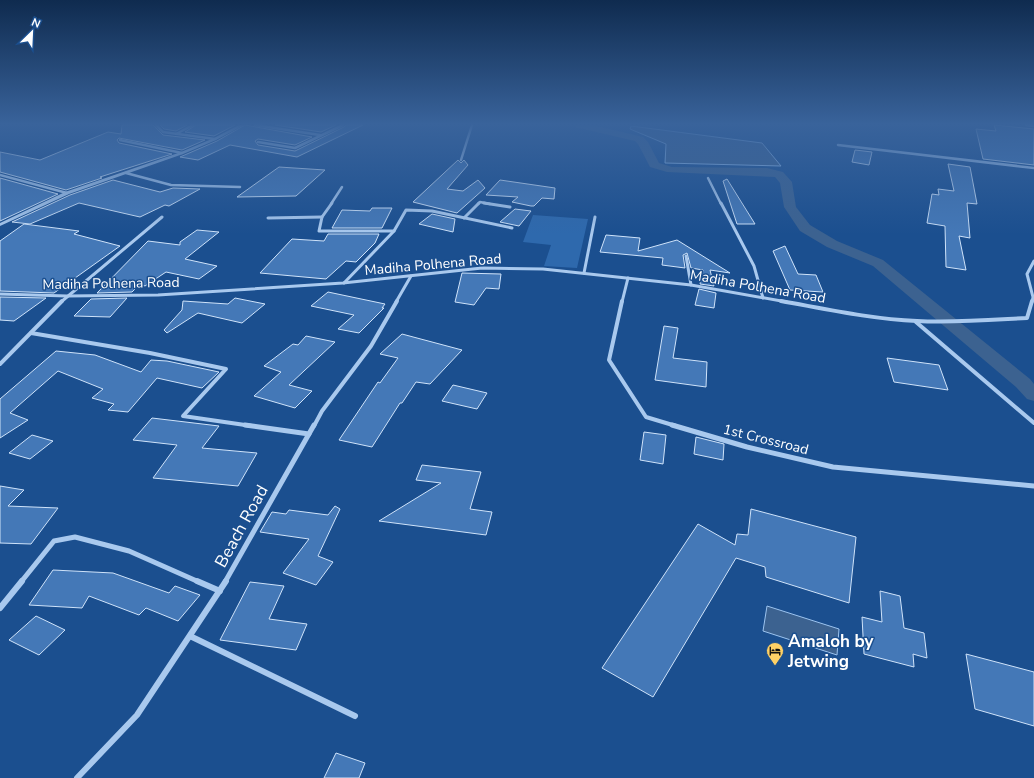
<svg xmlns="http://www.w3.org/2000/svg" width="1034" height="778" font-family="'Nunito Sans',sans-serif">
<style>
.green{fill:#2e69ad}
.water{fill:#3c6290;stroke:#9cc4f0}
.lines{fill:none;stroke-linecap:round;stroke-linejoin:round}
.canal{fill:#3c6290;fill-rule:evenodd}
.building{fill:#4478b7;stroke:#cfe3fa}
.minor-far4{stroke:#a9c9ee;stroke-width:2.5}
.minor-far3{stroke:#a9c9ee;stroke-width:3}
.minor-far2{stroke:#a9c9ee;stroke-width:4}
.minor-far1{stroke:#a9c9ee;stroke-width:5}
.minor{stroke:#a9c9ee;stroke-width:6}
.tertiary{fill:#a9c9ee;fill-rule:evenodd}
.labels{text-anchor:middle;stroke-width:3;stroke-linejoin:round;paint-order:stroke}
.street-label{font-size:14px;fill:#fff;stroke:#1b4f8f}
.near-street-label{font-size:17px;fill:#fff;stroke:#1b4f8f}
.near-poi-label{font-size:17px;font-weight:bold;fill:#fff;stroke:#1b4f8f;text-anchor:start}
</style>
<rect width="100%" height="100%" fill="#1b4f8f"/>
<path class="green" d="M533 215 588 219 577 268 544 266 551 245 523 242Z"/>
<g class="water">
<path d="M631 126 762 143 781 166 665 163 666 144 630 129Z"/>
<path d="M767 606 839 629 837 655 763 631Z"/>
</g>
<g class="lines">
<path class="canal" d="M574 125H593L643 137 648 142 659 163 672 167 767 168 783 172 792 182 796 207 810 225 837 241 883 260 1030 379 1034 384V401L1027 399 1016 387 873 266 827 247 800 231 784 207 780 183 775 177 667 172 650 167 638 144 635 141 575 127Z"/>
</g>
<g class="building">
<path d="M122 125H153L163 135 205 140 182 150 119 138 117 140 119 143 172 154 100 177 102 178 66 190 0 172V152L40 160 108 132 121 134Z"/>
<path d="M160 125H187L176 131 164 129Z"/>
<path d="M196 125H235L214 136 185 132Z"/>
<path d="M245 125 312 137 295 145 258 139 255 141 258 145 295 151 344 127 346 125H363L297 157 230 145 198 160 180 157 217 141Z"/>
<path d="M275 125H336L321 132Z"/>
<path d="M994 125 1034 129V165L983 159 976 129 996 131Z"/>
<path d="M855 150 872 152 869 165 852 162Z"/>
<path d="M458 160 461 163 464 160 468 165 447 189 463 191 478 180 485 188 457 213 413 202Z"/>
<path d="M948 164 970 167 977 204 967 203 970 238 959 236 966 270 946 267 945 226 927 223 932 194 939 195 938 189 954 191Z"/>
<path d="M279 167 325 170 296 196 237 197Z"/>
<path d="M0 178 58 194 0 221Z"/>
<path d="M727 179 755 224H737L723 181Z"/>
<path d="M113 180 160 192 173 188 200 189 169 206 165 205 140 217 79 203 30 224 12 222 70 195Z"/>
<path d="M500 180 555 188 554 199 542 198 534 206H531L512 202 518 197 486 195Z"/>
<path d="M372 208H392L382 228H332L342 210 370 211Z"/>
<path d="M515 209 531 211 519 226 500 222Z"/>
<path d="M432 214 455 219 453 232 419 224Z"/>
<path d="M24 224 79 231 74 234 120 246 54 293 0 291V241Z"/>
<path d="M197 230 219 232 185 259 217 266 199 279 166 272 145 286 140 284 132 292 97 293 148 241 180 245V242Z"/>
<path d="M328 234H379L375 243 356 262 346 261 326 279 260 273 292 239 324 241Z"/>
<path d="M606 235 640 238 638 251 677 240 730 273 710 270 714 286 700 284 703 270 691 268 687 253 683 255 685 268 662 265 663 258 600 252Z"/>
<path d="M785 246 798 274 816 275 823 292 790 290 773 251Z"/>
<path d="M462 273 501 274 499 289 486 288 474 305 455 302Z"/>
<path d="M699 289 716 293 714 308 695 305Z"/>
<path d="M328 292 385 304 382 308H384L359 333 338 329 354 315 311 306Z"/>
<path d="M0 297 46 298 14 321 0 320Z"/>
<path d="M127 298 110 317 74 316 91 299Z"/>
<path d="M235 298 265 304 242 323 198 313 167 333 164 330 182 310 183 301 228 304Z"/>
<path d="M664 326 678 328 673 358 707 362 706 387 655 380Z"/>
<path d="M402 334 462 350 430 384 416 382 402 403H400L372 447 339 440 378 382 380 383 398 358 380 354Z"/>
<path d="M306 336 335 342 289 385 312 391 295 408 254 396 281 372 264 366 293 344 298 345Z"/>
<path d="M56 351 95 355 141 372 151 360 167 361 219 372 202 388 157 378 128 412 108 410 114 404 92 398 103 389 58 371 10 413 28 420 0 438V399Z"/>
<path d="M887 358 939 365 948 390 894 382Z"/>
<path d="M453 385 487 393 477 409 442 401Z"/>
<path d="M152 418 219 426 202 448 257 453 238 486 153 478 177 445 133 440Z"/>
<path d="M644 432 666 435 663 464 640 460Z"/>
<path d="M32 435 53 441 30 459 9 453Z"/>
<path d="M696 437 724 444 723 460 694 454Z"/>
<path d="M422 465 481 472 470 509 492 512 486 535 379 521 441 483 416 480Z"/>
<path d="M0 486 24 490 8 506 58 508 31 544 0 543Z"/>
<path d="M335 506 340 509 318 556 333 562 316 585 283 573 309 539 260 532 272 512 286 514 289 510 328 515Z"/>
<path d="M751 509 856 537 849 603 766 577 765 567 736 558 653 697 602 668 698 524 735 545 737 534 748 535Z"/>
<path d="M53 570 113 573 169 593 175 586 200 595 178 621 146 608 139 615 89 596 82 608 29 605Z"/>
<path d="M250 582 284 586 269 619 307 624 296 650 220 640Z"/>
<path d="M880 591 900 596 904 628 924 633 927 658 913 654 914 667 864 654 862 617 882 622Z"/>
<path d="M36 616 65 630 39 655 9 640Z"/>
<path d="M966 654 1034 672V726L975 709Z"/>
<path d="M336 753 365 763 359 778H324Z"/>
</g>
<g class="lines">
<g class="minor-far4">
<path d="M156 125 163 132 215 139"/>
<path d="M255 125 320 135"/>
<path d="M1026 125 1034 126"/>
<path d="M176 134 193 125"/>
<path d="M120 140 182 153"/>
<path d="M258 142 295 148 343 125"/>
<path d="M838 145 1034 168"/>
<path d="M461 160 472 125"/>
<path d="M126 173 171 185 240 187"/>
<path d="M0 175 67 193"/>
<path d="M708 178 721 204"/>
<path d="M331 204 342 187"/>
<path d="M478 204 480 202 490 204"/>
</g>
<g class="minor-far3">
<path d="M332 203 322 217 319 231H394"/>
<path d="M484 203 510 207"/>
<path d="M721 203 754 266 763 298"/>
<path d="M268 218 322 217"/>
<path d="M464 218 479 203"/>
<path d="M686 256 691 285"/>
<path d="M584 273 595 217"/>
<path d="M344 283 394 231 406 210 432 211 512 228"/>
<path d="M0 294 67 296 158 295 343 283 482 268 543 269 691 285 787 302"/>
<path d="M61 302 162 217"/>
<path d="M396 302 411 276"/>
<path d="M622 302 628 278"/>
<path d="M1032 302 1033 297 1027 274 1034 261"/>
</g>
<g class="minor-far2">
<path d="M622 301 609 360 646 417 676 426"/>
<path d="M781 301C826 309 871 319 917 321 954 323 990 320 1027 318L1032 301"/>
<path d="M916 322 1034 423"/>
<path d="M31 333 150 353 226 369 183 416 252 426"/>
<path d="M0 364 62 301"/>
<path d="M314 426 322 411 371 346 397 301"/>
</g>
<g class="minor-far1">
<path d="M245 425 309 434"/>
<path d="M672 425 747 447 833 467 1034 486"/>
<path d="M21 582 54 541 75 537 129 551 199 582"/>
<path d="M225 582 314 425"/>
</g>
<g class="minor">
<path d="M197 581 220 591"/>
<path d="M0 608 22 581"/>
<path d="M190 636 355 716"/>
<path d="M77 778 137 715 226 581"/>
</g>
<path class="tertiary" d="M239 125H244L216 140 183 154 69 194 0 226V223L65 192 181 152 214 138Z"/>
</g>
<linearGradient id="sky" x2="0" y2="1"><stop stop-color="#0f2b4f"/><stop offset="0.53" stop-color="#39639b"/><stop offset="1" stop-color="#39639b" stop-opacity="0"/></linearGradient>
<rect width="1034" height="234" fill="url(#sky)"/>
<defs>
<symbol id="hotel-pin" viewBox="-11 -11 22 30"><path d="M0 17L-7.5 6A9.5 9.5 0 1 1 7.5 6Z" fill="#ffd166" stroke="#1b4f8f"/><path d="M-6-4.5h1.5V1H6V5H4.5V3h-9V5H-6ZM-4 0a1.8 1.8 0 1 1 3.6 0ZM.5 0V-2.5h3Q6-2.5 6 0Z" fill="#111"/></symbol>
</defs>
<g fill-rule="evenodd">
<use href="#hotel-pin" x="765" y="641" width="20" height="27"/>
</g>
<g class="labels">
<g class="street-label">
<text transform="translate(433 264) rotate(-5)" y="5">Madiha Polhena Road</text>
<text transform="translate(111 283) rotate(-1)" y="5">Madiha Polhena Road</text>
<text transform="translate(758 286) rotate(10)" y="5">Madiha Polhena Road</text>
<text transform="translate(766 439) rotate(14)" y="5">1st Crossroad</text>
</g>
<g class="near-street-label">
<text transform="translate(241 526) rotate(-61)" y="6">Beach Road</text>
</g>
<g class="near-poi-label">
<text x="788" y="647">Amaloh by<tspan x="788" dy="20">Jetwing</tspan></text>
</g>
</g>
<g transform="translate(32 32) rotate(24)" stroke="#1b4f8f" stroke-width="3" paint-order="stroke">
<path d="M0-3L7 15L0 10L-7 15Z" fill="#ffffff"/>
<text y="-6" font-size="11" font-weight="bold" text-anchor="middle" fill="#ffffff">N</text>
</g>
</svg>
